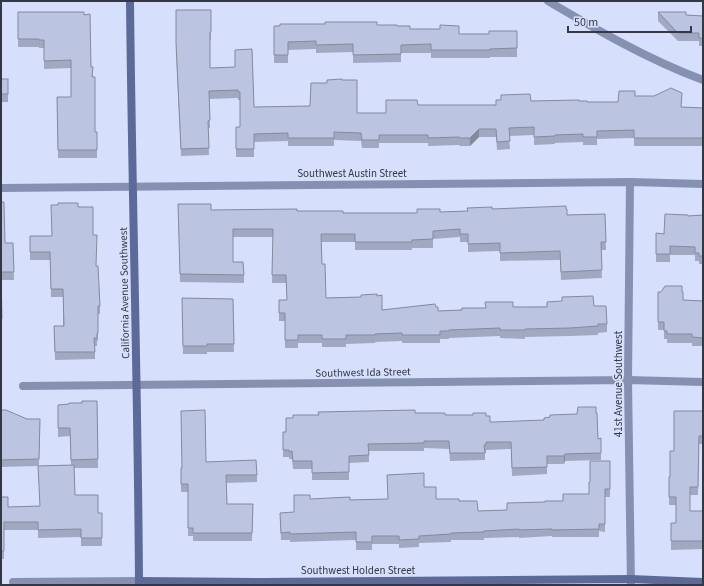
<svg xmlns="http://www.w3.org/2000/svg" width="704" height="586" font-family="'Source Sans 3',sans-serif">
<style>
.lines{fill:none;stroke-linecap:round;stroke-linejoin:round}
.street{stroke:#8691b1;stroke-width:8}
.secondary{stroke:#5b6a98;stroke-width:8}
.wall{fill:#a1a9c2}
.shaded-wall{fill:#838a9e}
.building{fill:#bbc5e1;stroke:#838a9e}
.labels{text-anchor:middle;stroke-width:3.5;stroke-linejoin:round;paint-order:stroke}
.street-label{font-size:11px;fill:#343844;stroke:#d6e0fd}
</style>
<rect width="100%" height="100%" fill="#d6e0fd"/>
<g class="lines">
<g class="street">
<path d="M548 1C597 30 649 60 703 80"/>
<path d="M630 182 628 380 631 585"/>
<path d="M1 188 630 182 703 184"/>
<path d="M23 386 628 380 703 382"/>
<path d="M13 582 139 581"/>
</g>
<g class="secondary">
<path d="M130 1C132 196 138 390 139 585"/>
<path d="M139 581 262 582 631 579 703 582"/>
</g>
</g>
<g class="wall">
<path d="M176 10H211V40H210V68L235 67 254 107 310 106 327 83 342 80 357 113H386L418 105H496L531 101H579L587 102H618L635 96 681 107 703 108V146H634V138L597 139V145H583V142L555 143V144L534 145V135L509 136 510 149 497 150 496 137H479L470 146H460L459 145 428 146V143H379V148H362L361 141 334 140V146H288V141L254 142V157H236V127H240V100H238V98L209 99 210 128H208L209 155 181 156 176 51Z"/>
<path d="M18 12 84 15 93 77 95 132H97V158H58L57 97H71V68L44 69V48H39V47H18Z"/>
<path d="M658 12 686 15 703 16V46H699V41H678L658 21Z"/>
<path d="M377 25 397 26 410 29 459 34H489L517 31V57H490V58H431V53H401V62L353 63V52L316 53V49L288 50V63H274V26Z"/>
<path d="M1 79 8 94V102H1Z"/>
<path d="M1 202 5 243H13L14 280H1L2 327H1Z"/>
<path d="M178 204 211 210 297 211 343 213H417L468 211 492 209H566L567 215 605 214 606 250H601L602 278 561 280 560 260 500 261V251L468 252V242H460V237L433 239V248H412V250H355V242H321L322 264 326 298 361 297 377 296 382 310 436 307 438 311 513 307 594 306 607 324V332L598 333V335L570 336 525 337V339L500 338V336L449 338V339H440V343H402V341L375 342V343L346 344V347H322V343H298V348H285V321H279V300H287L286 283H272L273 237H233V262L244 275V283L180 282Z"/>
<path d="M78 207 93 235 100 306V314H98V341H97V346H95V359L55 360 54 326H63V297H51L50 260H30V236H52Z"/>
<path d="M703 215V264H699V261H695V255H670V262H656V233L664 234 688 216Z"/>
<path d="M658 292H682L683 300 703 301V346H692V343H667V339H664V330H658Z"/>
<path d="M182 298 233 299 234 352H207V354H183Z"/>
<path d="M97 401 98 468H74L75 495 98 513H102V546H81V537L38 538V530H4V559H1V497L8 507 40 506 38 466 1 467V410L27 419H40L39 466 71 465 70 436 58 437V405Z"/>
<path d="M703 411V444H699L698 495H690V511H703V549L671 550V523H676V505H669V485L674 451Z"/>
<path d="M415 413 445 415 486 416 490 422 598 439 601 438V460L565 461 564 464H547V474L512 476 511 449 486 450V453H485V460L450 461 449 449 424 448V451H369V462L349 463V480H312V469H293L292 459H289V457H283V432Z"/>
<path d="M610 461V497H605V532L599 531V537H552V536L519 538V537L484 538V540H451V542L419 543V547L399 548V544H372V550H356V540L290 542V540H281L280 521 294 512 310 499 350 500 388 499 424 487 436 499 459 501 478 511 507 510 545 502 563 501 589 494 590 482Z"/>
<path d="M206 462 257 475V482L226 483 227 504H253L252 541H193V536H188V492H181V468Z"/>
</g>
<g class="shaded-wall">
<path d="M479 129V137L470 146V138Z"/>
<path d="M565 454V461L564 464V456Z"/>
</g>
<g class="building">
<path d="M176 10H211V32H210V68L235 67V50L252 49 254 107 310 106 311 83H327V80L342 79V80H357V113H386V100H417L418 105H496V100H501V95L530 94 531 101 579 100V101H587V102H618L619 91H635V96H654L671 88 682 93 681 107 703 108V138H634V130L597 131V137H583V134L555 135V136L534 137V127L509 128 510 141 497 142 496 129H479L470 138H460L459 137 428 138V135H379V140H362L361 133 334 132V138H288V133L254 134V149H236V127H240V92H238V90L209 91 210 120 208 121 209 148 181 149 176 43Z"/>
<path d="M18 12H84V15L90 14 91 67H93L92 77H95V132H97V150H58L57 97H71V60L44 61V40H39V39H18Z"/>
<path d="M658 12H686V15L703 16V38H699V33H678Z"/>
<path d="M325 22H377V25H397V26H410V29H440V25L459 26V34H489V31H517V48L490 49V50H431V44L401 45V54L353 55V44L316 45V41L288 42V55H274V26H280V24H325Z"/>
<rect x="1" y="79" width="7" height="15"/>
<path d="M1 202H4L5 243H13L14 272H1L2 319H1Z"/>
<path d="M58 203H78V207H93V235H97L96 266H98L100 306H98V333H97V338H94L95 352H55L54 326H64L63 289H51L50 252H30V236H52L51 205H58Z"/>
<path d="M178 204H211V210L297 209V211H343V213H417V209H440V212L468 211 467 208 492 207V209L566 206V209H567V215L605 214 606 242H601L602 270 561 272 560 251 500 253V243L468 244V234H460V229L433 231V239L412 240V242H355V234H321L322 264H325L326 298 361 297V295L377 294V296L382 295V310L435 304 436 307H438V311L462 310V308H486L485 302H513V307H547V302L562 301V297L593 296 594 306H606L607 324H598V326L570 328 525 329V330H500V328L449 330V331H440V335H402V333L375 334V335H346V339H322V335H298V340H285V313H279V300H287L286 275H272L273 229H233V262H243L244 275 180 274Z"/>
<path d="M665 214 688 215V216L703 215V256H699V253H695V247L670 246V254H656V233L664 234Z"/>
<path d="M665 286H682V292H683V300L703 301V338L692 337V334H667V331H664V322H658V292H661Z"/>
<path d="M182 298 233 299 234 344H207V346H183Z"/>
<path d="M82 401H97L98 459 71 460 70 428H58V405L69 404V403H82Z"/>
<path d="M578 407H596V413H597L598 439 601 438V453L565 454 564 456H547V467L512 468 511 442H486V445H484L485 453H450L449 441H424V443L368 444 369 455 349 456V472L312 473V461H293L292 451 289 452V450H283V432H286V418H293V415H319L318 412 415 410V413H445V415H473V413H486V416H490V422H494L544 420V418L550 417V415L577 414Z"/>
<path d="M1 410H6L27 419H40L39 459 1 460Z"/>
<path d="M205 410 206 462 256 460 257 475H226L227 504H253L252 533H193V528H188V484H181V468H182L181 411Z"/>
<path d="M674 411H703V436H699L698 487H690V511H703V541H671V523H676V497H669V477H670V451H674Z"/>
<path d="M590 461H610V489H605V524H599V529L552 530V529L519 530V529L484 531V532L451 533V534L419 536V539L399 540V536H372V542H356V532L290 534V532L281 533 280 513 294 512V495H310V499L350 497V500L388 499 387 475 424 473V487H436V499H459V501H477L478 511 507 510V503L545 502V501H563V494H589V482H590Z"/>
<path d="M74 465 75 495H98V513H102V538H81V529L38 530V522H4V551H1V497H8V507L40 506 38 466Z"/>
</g>
<g class="labels">
<g class="street-label">
<text x="352" y="177">Southwest Austin Street</text>
<text transform="translate(124 293) rotate(-91)" y="4">California Avenue Southwest</text>
<text transform="translate(363 372) rotate(-1)" y="4">Southwest Ida Street</text>
<text transform="translate(618 384) rotate(-90)" y="4">41st Avenue Southwest</text>
<text x="358" y="574">Southwest Holden Street</text>
</g>
</g>
<rect width="704" height="586" fill="none" stroke="#343844" stroke-width="4"/>
<path d="M568 26v6h123v-6" fill="none" stroke="#343844" stroke-width="2"/>
<text x="574" y="26" font-size="12" fill="#343844" stroke="#d6e0fd" stroke-width="3" paint-order="stroke">50 m</text>
</svg>
